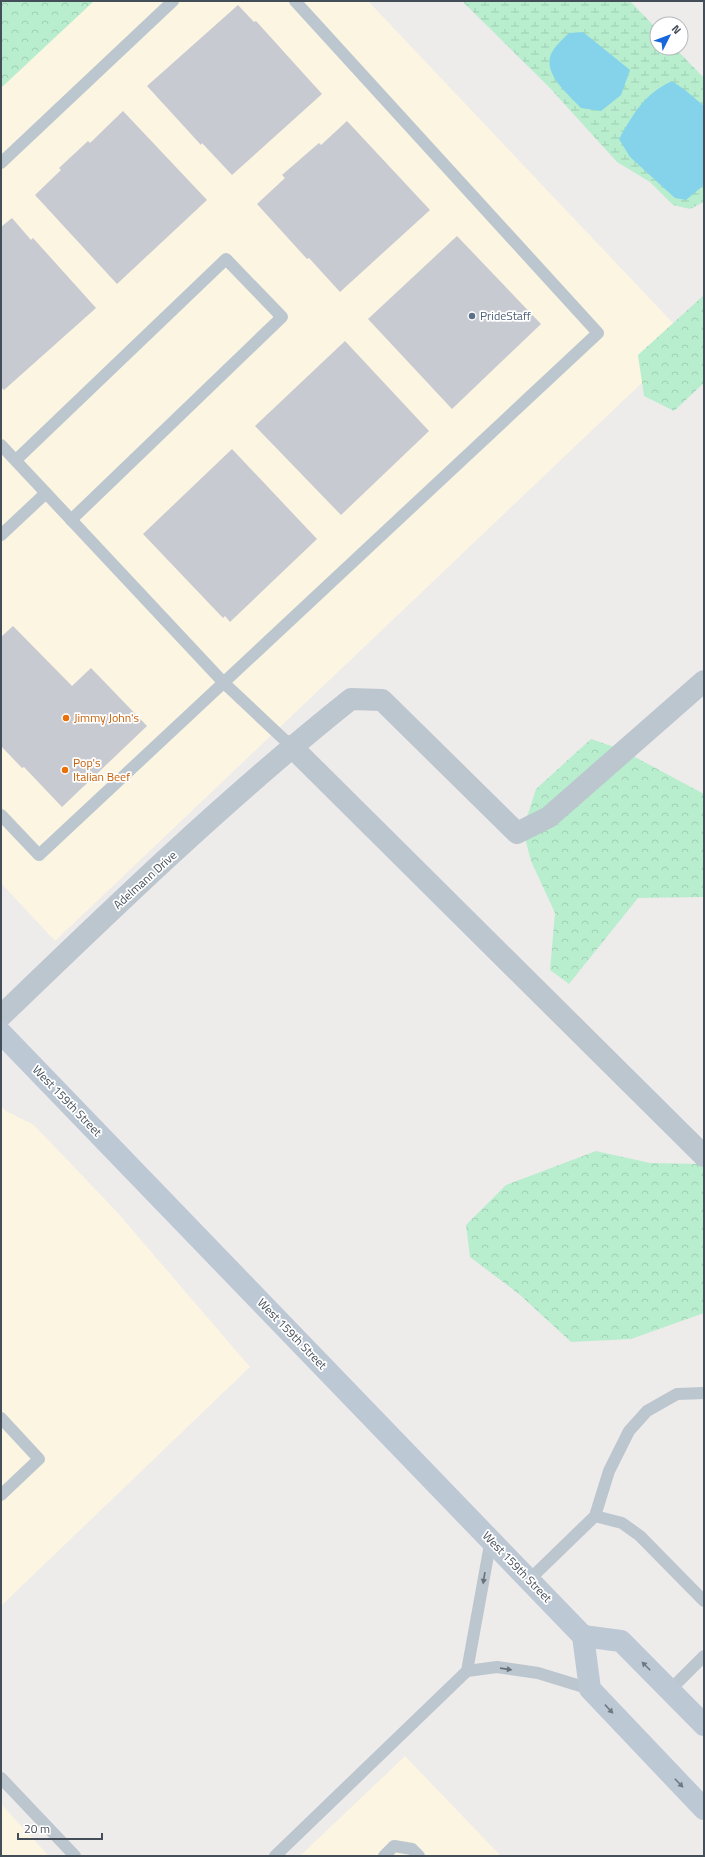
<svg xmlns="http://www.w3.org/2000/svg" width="705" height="1857" font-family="'Titillium Web',sans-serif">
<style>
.commercial{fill:#fbf5e2}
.forest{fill:url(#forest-crowns)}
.wetland{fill:url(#wetland-marsh)}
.water{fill:#84d3eb}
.building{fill:#c8cad1}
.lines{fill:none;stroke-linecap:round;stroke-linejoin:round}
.lane{stroke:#bcc6ce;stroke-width:12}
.street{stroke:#bcc6ce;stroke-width:22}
.secondary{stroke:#bdc8d5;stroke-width:22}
.oneway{fill:#68727c}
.oneway2{fill:#6e7984}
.service-dot{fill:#5c6f8a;stroke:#fff;stroke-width:1.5}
.food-dot{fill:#e8710a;stroke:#fff;stroke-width:1.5}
.labels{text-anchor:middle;stroke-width:3.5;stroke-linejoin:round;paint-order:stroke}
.service-label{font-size:12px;fill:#4e5e75;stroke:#fff;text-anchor:start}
.food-label{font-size:12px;fill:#c56008;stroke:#fff;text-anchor:start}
.street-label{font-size:12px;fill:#444e59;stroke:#fff}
</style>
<defs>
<pattern id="forest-crowns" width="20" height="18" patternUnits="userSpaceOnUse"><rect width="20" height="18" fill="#b8eece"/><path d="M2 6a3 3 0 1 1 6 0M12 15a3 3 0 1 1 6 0" fill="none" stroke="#9fceb3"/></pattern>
<pattern id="wetland-marsh" width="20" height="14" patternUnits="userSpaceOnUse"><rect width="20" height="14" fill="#b8eece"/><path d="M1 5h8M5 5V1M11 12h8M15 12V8" fill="none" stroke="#9fceb3"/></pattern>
</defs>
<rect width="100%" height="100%" fill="#eeebeb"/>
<g class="commercial">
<path d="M75 1H368L688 339 55 941 1 883V71Z"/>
<path d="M1 1106 6 1111 34 1125 117 1212 250 1367 1 1606Z"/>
<path d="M405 1756 501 1856H300Z"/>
<path d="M1 1804 49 1856H1Z"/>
</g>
<g class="forest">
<path d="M1 1H94L1 88Z"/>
<path d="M704 295V383L674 411 644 396 638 355Z"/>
<path d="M591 739 620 749 704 794V897L638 898 569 984 550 970 555 913 531 861 523 830 536 789Z"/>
<path d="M596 1151 650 1163 704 1164V1313L631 1339 571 1342 519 1294 470 1257 466 1225 506 1185Z"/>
</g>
<path class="wetland" d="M462 1H630L657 29V48H675L704 78V202L690 209 673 205 650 182 617 162 549 87Z"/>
<g class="water">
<path d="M583 32 630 70 621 95 601 111 581 108C568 94 538 70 554 49 558 43 564 38 569 33Z"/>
<path d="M672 81 685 90 704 106V185L686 200 675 198 630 157 619 139C634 113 644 94 672 81Z"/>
</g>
<g class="building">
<path d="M238 5 254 22 256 21 322 94 232 175 202 143 201 145 147 86Z"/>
<path d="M123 111 207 200 117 284 35 195 61 170 59 168 88 141 90 143Z"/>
<path d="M347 121 430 210 340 292 309 258 307 259 257 204 285 178 282 175 319 143 321 145Z"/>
<path d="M12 218 31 240 33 238 96 308 4 390 1 387V227Z"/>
<path d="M457 236 541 324 452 409 368 319Z"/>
<path d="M345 341 429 431 341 515 255 426Z"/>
<path d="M232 449 317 539 230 622 225 616 223 618 143 534Z"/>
<path d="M13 626 72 686 91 668 147 726 62 807 24 767 22 768 1 746V637Z"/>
</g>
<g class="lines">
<g class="lane">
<path d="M1 163 173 1"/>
<path d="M1 445 224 683 291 746"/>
<path d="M16 460 226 259 282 317 71 520"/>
<path d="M1 535 46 493"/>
<path d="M1 815 39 855 598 333 295 1"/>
<path d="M1 1418 39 1459 1 1495"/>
<path d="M595 1516 622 1523 640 1536 704 1601"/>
<path d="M529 1580 595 1516 609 1471 629 1431 647 1411 677 1394 704 1393"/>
<path d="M467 1671 497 1667 538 1673 590 1689"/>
<path d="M670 1690 704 1656"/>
<path d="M1 1778 75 1856"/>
<path d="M275 1856 467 1671 491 1539"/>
<path d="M384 1856 394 1846 412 1849 419 1856"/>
</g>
<g class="street">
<path d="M291 746 704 1156"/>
<path d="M1 1016C114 907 228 797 351 699L382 700 517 833 549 817 704 681"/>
</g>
<g class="secondary">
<path d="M1 1033 583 1636 590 1689 704 1809"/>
<path d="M583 1636 621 1641 704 1725"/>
</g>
</g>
<defs><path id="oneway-solid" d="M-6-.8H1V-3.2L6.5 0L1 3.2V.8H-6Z"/></defs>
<g class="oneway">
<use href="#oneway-solid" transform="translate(484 1578) rotate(99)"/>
<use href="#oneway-solid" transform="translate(506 1669) rotate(8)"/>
</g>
<g class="oneway2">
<use href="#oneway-solid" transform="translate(646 1666) rotate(-135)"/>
<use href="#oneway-solid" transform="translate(609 1709) rotate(47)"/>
<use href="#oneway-solid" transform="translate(679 1783) rotate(46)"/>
</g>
<circle class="service-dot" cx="472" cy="316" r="4"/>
<g class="food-dot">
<circle cx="66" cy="718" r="4"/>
<circle cx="65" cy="770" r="4"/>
</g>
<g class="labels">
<g class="service-label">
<text x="480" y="320">PrideStaff</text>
</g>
<g class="food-label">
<text x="74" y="722">Jimmy John's</text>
<text x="73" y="767">Pop's<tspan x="73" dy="14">Italian Beef</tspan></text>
</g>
<g class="street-label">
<text transform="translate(145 880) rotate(-42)" y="4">Adelmann Drive</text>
<text transform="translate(67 1101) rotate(46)" y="4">West 159th Street</text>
<text transform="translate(292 1334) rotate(46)" y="4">West 159th Street</text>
<text transform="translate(517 1567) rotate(46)" y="4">West 159th Street</text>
</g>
</g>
<rect width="705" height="1857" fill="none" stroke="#444e59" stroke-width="4"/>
<g transform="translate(669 36) rotate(48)"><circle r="19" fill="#ffffff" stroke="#b4b8bd"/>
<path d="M0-3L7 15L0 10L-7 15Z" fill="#1868dc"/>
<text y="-6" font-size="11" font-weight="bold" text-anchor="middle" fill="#444e59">N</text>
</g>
<path d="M18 1833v6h84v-6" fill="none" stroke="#444e59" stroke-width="2"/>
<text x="24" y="1833" font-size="12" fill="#444e59" stroke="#ffffff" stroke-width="3" paint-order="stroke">20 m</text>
</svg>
